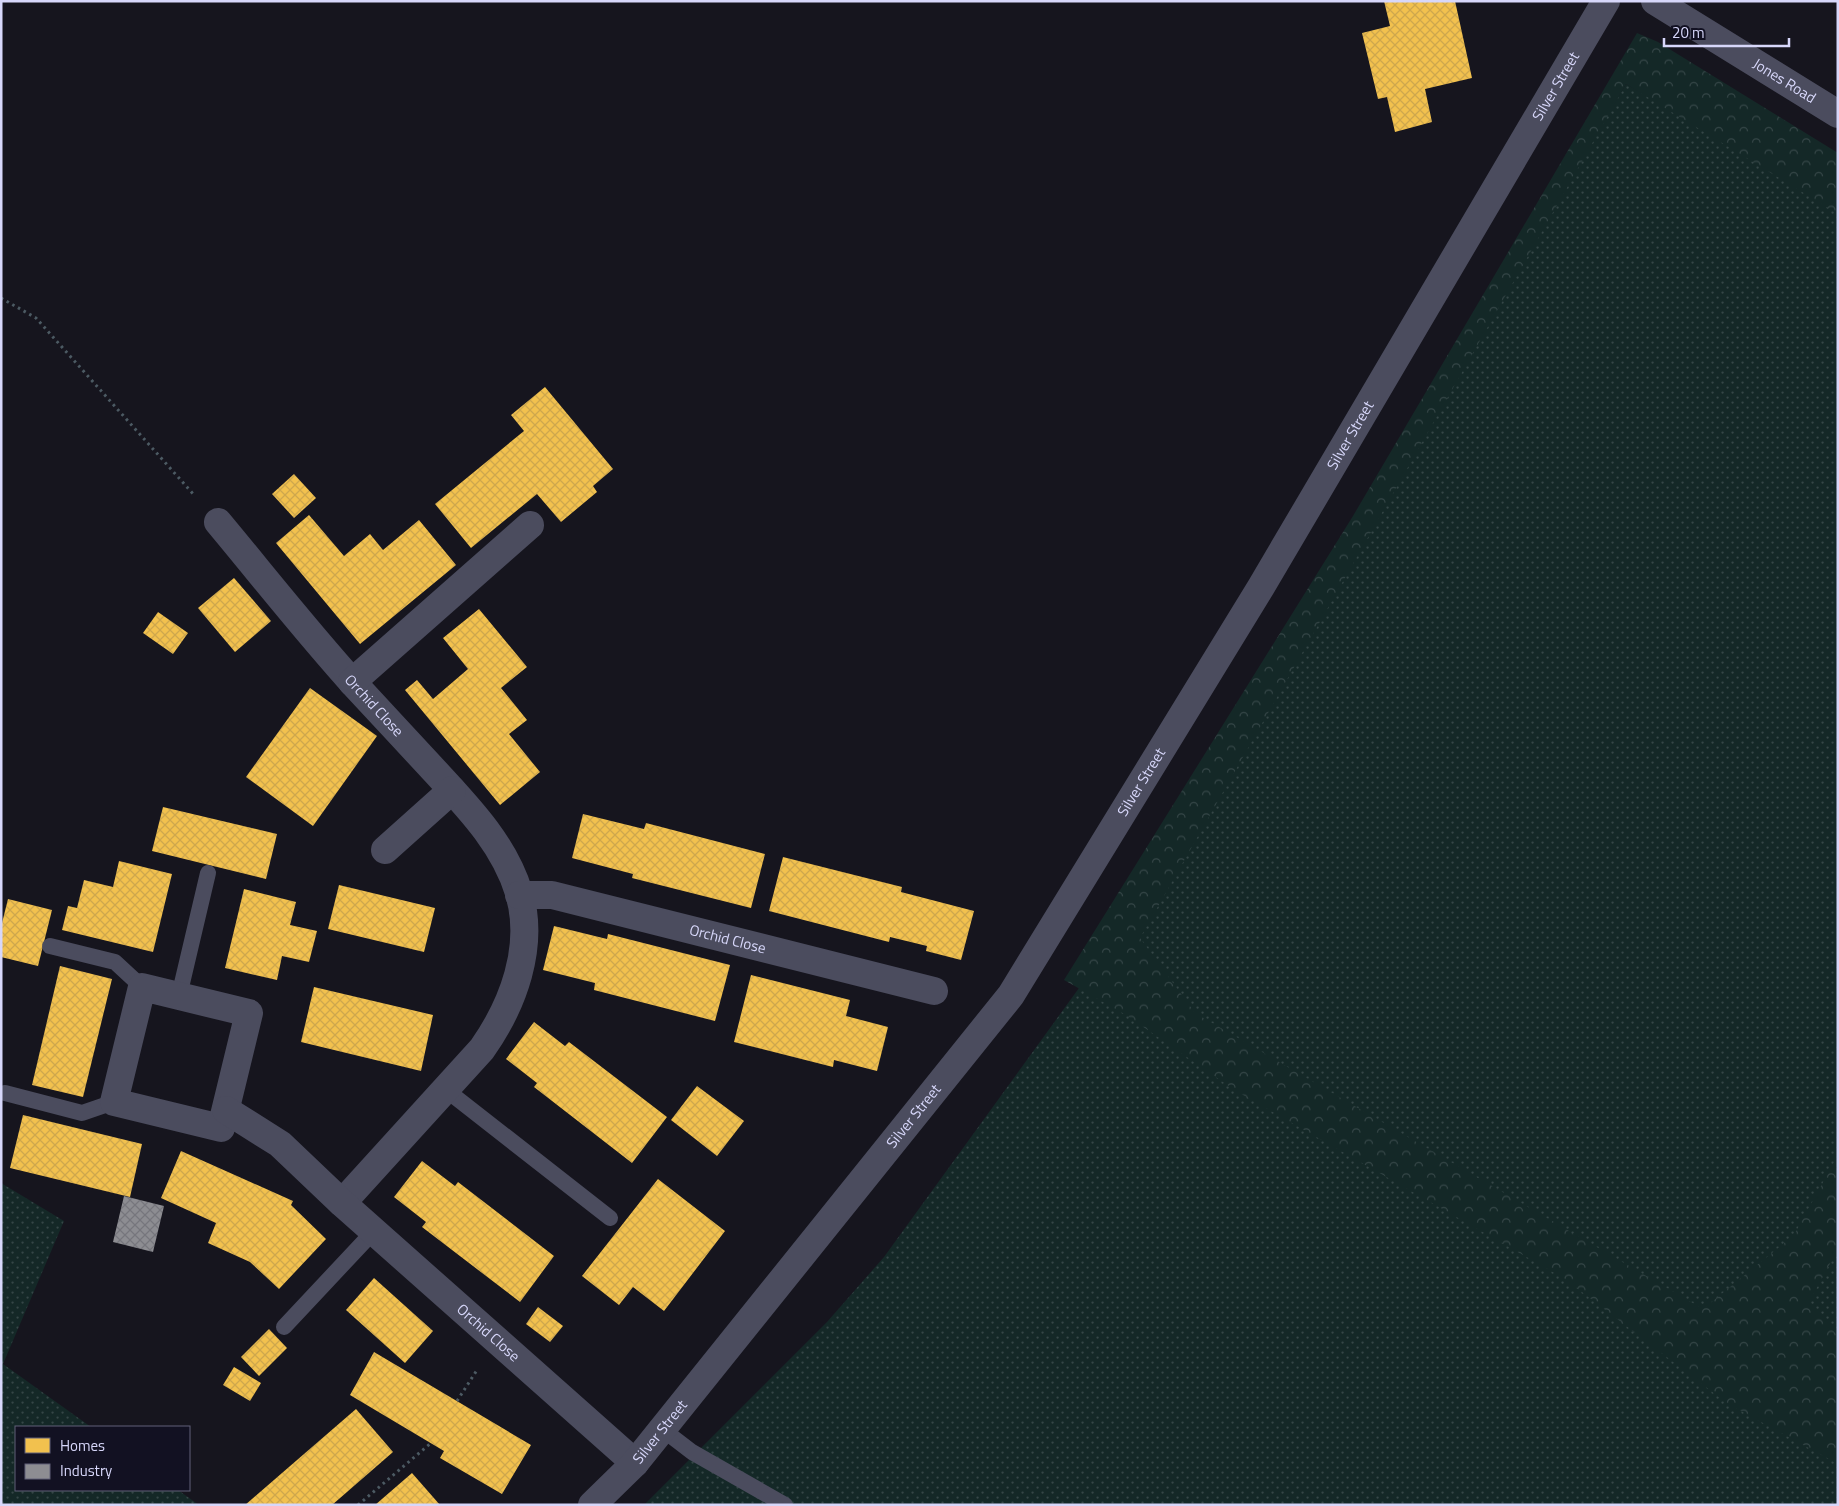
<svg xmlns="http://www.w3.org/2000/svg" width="1839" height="1506" font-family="'Titillium Web',sans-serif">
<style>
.grass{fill:url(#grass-dots)}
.forest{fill:url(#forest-crowns)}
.homes{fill:url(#homes-cross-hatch)}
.industry{fill:url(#industry-cross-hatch)}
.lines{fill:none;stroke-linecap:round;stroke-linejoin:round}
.path{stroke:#4c5a63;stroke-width:3;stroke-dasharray:2.5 4;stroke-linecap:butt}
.service{stroke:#4b4c5e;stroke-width:16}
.minor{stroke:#4b4c5e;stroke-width:28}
.labels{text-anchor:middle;stroke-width:5;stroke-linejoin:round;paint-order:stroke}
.street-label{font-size:15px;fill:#d7d7fa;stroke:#121122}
</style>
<defs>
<pattern id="grass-dots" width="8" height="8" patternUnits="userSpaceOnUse" patternTransform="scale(1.25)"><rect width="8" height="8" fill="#142827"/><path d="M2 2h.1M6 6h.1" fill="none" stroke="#354647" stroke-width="1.8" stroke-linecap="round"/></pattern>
<pattern id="forest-crowns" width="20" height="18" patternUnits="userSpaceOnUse" patternTransform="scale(1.25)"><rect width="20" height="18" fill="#142827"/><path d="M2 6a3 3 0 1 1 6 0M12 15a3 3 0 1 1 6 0" fill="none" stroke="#354647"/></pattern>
<pattern id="homes-cross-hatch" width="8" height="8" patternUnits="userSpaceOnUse" patternTransform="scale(1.25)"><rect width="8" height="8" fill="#f2c14e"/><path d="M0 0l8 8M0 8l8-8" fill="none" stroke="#cea74d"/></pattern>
<pattern id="industry-cross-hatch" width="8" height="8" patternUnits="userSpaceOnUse" patternTransform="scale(1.25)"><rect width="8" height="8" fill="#8d8d92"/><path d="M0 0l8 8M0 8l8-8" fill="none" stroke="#76767d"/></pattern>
</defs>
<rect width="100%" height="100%" fill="#16151e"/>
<g class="grass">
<path d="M1626 84 1838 205V1505H644L827 1322 884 1257 1116 937Z"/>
<path d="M1 1183 64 1221 3 1364 91 1427H16V1490H178L199 1505H1Z"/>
</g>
<path class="forest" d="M1637 33 1658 42 1838 153V214L1626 84 1140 938 1195 1013 1703 1309 1794 1235 1838 1155V1249L1808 1304 1838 1336V1464L1728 1404 1565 1279 1236 1091 1126 1015 1064 980 1353 516Z"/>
<g class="homes">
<path d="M1384 1H1455L1472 78 1425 89 1432 122 1395 132 1387 97 1378 99 1362 33 1390 26Z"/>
<path d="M545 387 613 469 593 486 597 492 561 522 537 494 471 548 435 504 524 431 511 415Z"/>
<path d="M294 474 316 498 294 518 272 494Z"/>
<path d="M309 515 344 556 370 534 383 550 419 520 456 565 360 644 276 543Z"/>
<path d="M234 578 271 621 235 652 198 608Z"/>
<path d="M479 609 527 667 501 688 527 720 509 734 540 772 500 805 405 690 417 680 433 699 468 669 443 638Z"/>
<path d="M158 612 188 633 173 654 143 633Z"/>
<path d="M310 688 377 736 313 826 246 777Z"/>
<path d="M163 807 277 834 266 879 152 851Z"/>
<path d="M583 814 644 829 646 823 765 854 751 908 632 878 633 874 572 858Z"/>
<path d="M783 857 902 887 901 892 974 911 961 960 926 951 927 946 890 937 889 942 769 911Z"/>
<path d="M119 861 172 874 153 952 62 930 68 906 77 908 84 880 113 887Z"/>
<path d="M339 885 435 908 424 952 328 929Z"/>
<path d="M244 889 296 902 290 925 317 931 309 962 282 956 277 980 225 968Z"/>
<path d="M8 899 52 910 38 966 1 957V927Z"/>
<path d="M554 926 607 939 608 934 730 965 715 1021 594 990 595 983 543 970Z"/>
<path d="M60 966 112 979 83 1097 32 1085Z"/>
<path d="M751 975 850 1000 846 1016 888 1027 877 1071 834 1060 833 1067 734 1042Z"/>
<path d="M314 987 433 1015 421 1071 301 1042Z"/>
<path d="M534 1022 565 1046 569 1042 667 1117 632 1163 534 1087 537 1083 506 1059Z"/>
<path d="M697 1086 744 1121 717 1156 671 1120Z"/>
<path d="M23 1115 142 1144 130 1197 10 1168Z"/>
<path d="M181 1151 293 1201 291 1205 326 1239 279 1289 250 1262 208 1243 216 1223 161 1198Z"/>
<path d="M422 1161 455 1186 458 1182 554 1256 520 1302 422 1227 426 1222 394 1197Z"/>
<path d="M658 1179 725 1231 664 1311 633 1287 619 1305 582 1276Z"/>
<path d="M374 1278 433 1331 405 1363 346 1310Z"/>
<path d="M538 1307 563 1326 550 1342 526 1324Z"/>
<path d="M269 1329 287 1348 259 1376 241 1357Z"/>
<path d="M374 1352 531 1445 502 1494 440 1458 444 1451 350 1395Z"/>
<path d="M234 1367 261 1383 250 1401 223 1385Z"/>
<path d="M356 1409 393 1452 347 1492 332 1505H245Z"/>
<path d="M412 1473 440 1505H375Z"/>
</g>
<path class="industry" d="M124 1196 164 1206 153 1252 113 1242Z"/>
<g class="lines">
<g class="path">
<path d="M1 298 36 318 195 496"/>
<path d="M457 1401 477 1370"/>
<path d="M358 1505 431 1443"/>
</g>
<g class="service">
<path d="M50 946 115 962 142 987"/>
<path d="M179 996 208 873"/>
<path d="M445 1089 610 1218"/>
<path d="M5 1093 82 1113 114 1102"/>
<path d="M284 1327 374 1231"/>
<path d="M662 1429 692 1452 785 1505"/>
</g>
<g class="minor">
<path id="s1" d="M1655 1 1838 114"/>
<path id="s2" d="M218 522C263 576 307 632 354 684 380 712 405 739 431 767 466 805 504 843 519 893 535 947 513 1005 482 1049L342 1203"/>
<path d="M352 682 530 525"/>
<path d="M385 850 452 790"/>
<path id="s3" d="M519 895H552L934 991"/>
<path d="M142 987 249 1013 221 1128 114 1102Z"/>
<path id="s4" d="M226 1110 280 1144 342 1203 635 1463"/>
<path id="s5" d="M592 1505 635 1463 1011 995 1261 587 1606 1"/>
</g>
</g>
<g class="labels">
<g class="street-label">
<text dy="5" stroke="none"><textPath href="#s1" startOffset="152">Jones Road</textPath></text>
<text dy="5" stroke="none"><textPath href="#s5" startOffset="1720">Silver Street</textPath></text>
<text dy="5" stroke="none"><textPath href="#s5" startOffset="1315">Silver Street</textPath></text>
<text dy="5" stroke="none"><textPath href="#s2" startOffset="241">Orchid Close</textPath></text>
<text dy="5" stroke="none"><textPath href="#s5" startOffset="910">Silver Street</textPath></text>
<text dy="5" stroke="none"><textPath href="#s3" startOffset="214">Orchid Close</textPath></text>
<text dy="5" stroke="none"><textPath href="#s5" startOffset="505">Silver Street</textPath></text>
<text dy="5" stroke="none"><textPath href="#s4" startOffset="345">Orchid Close</textPath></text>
<text dy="5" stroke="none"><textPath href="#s5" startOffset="100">Silver Street</textPath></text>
</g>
</g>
<rect width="1839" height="1506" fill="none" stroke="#d7d7fa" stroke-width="5"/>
<rect x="15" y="1426" width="175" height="65" fill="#121122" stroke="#616078"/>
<rect x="25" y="1438" width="25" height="15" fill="#f2c14e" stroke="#616078"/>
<text x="60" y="1451" font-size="15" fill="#d7d7fa">Homes</text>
<rect x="25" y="1464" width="25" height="15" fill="#8d8d92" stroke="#616078"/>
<text x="60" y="1476" font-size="15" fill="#d7d7fa">Industry</text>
<path d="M1664 38v8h125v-8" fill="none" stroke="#d7d7fa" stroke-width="2.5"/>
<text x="1672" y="38" font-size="15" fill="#d7d7fa" stroke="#121122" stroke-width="4" paint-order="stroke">20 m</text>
</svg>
